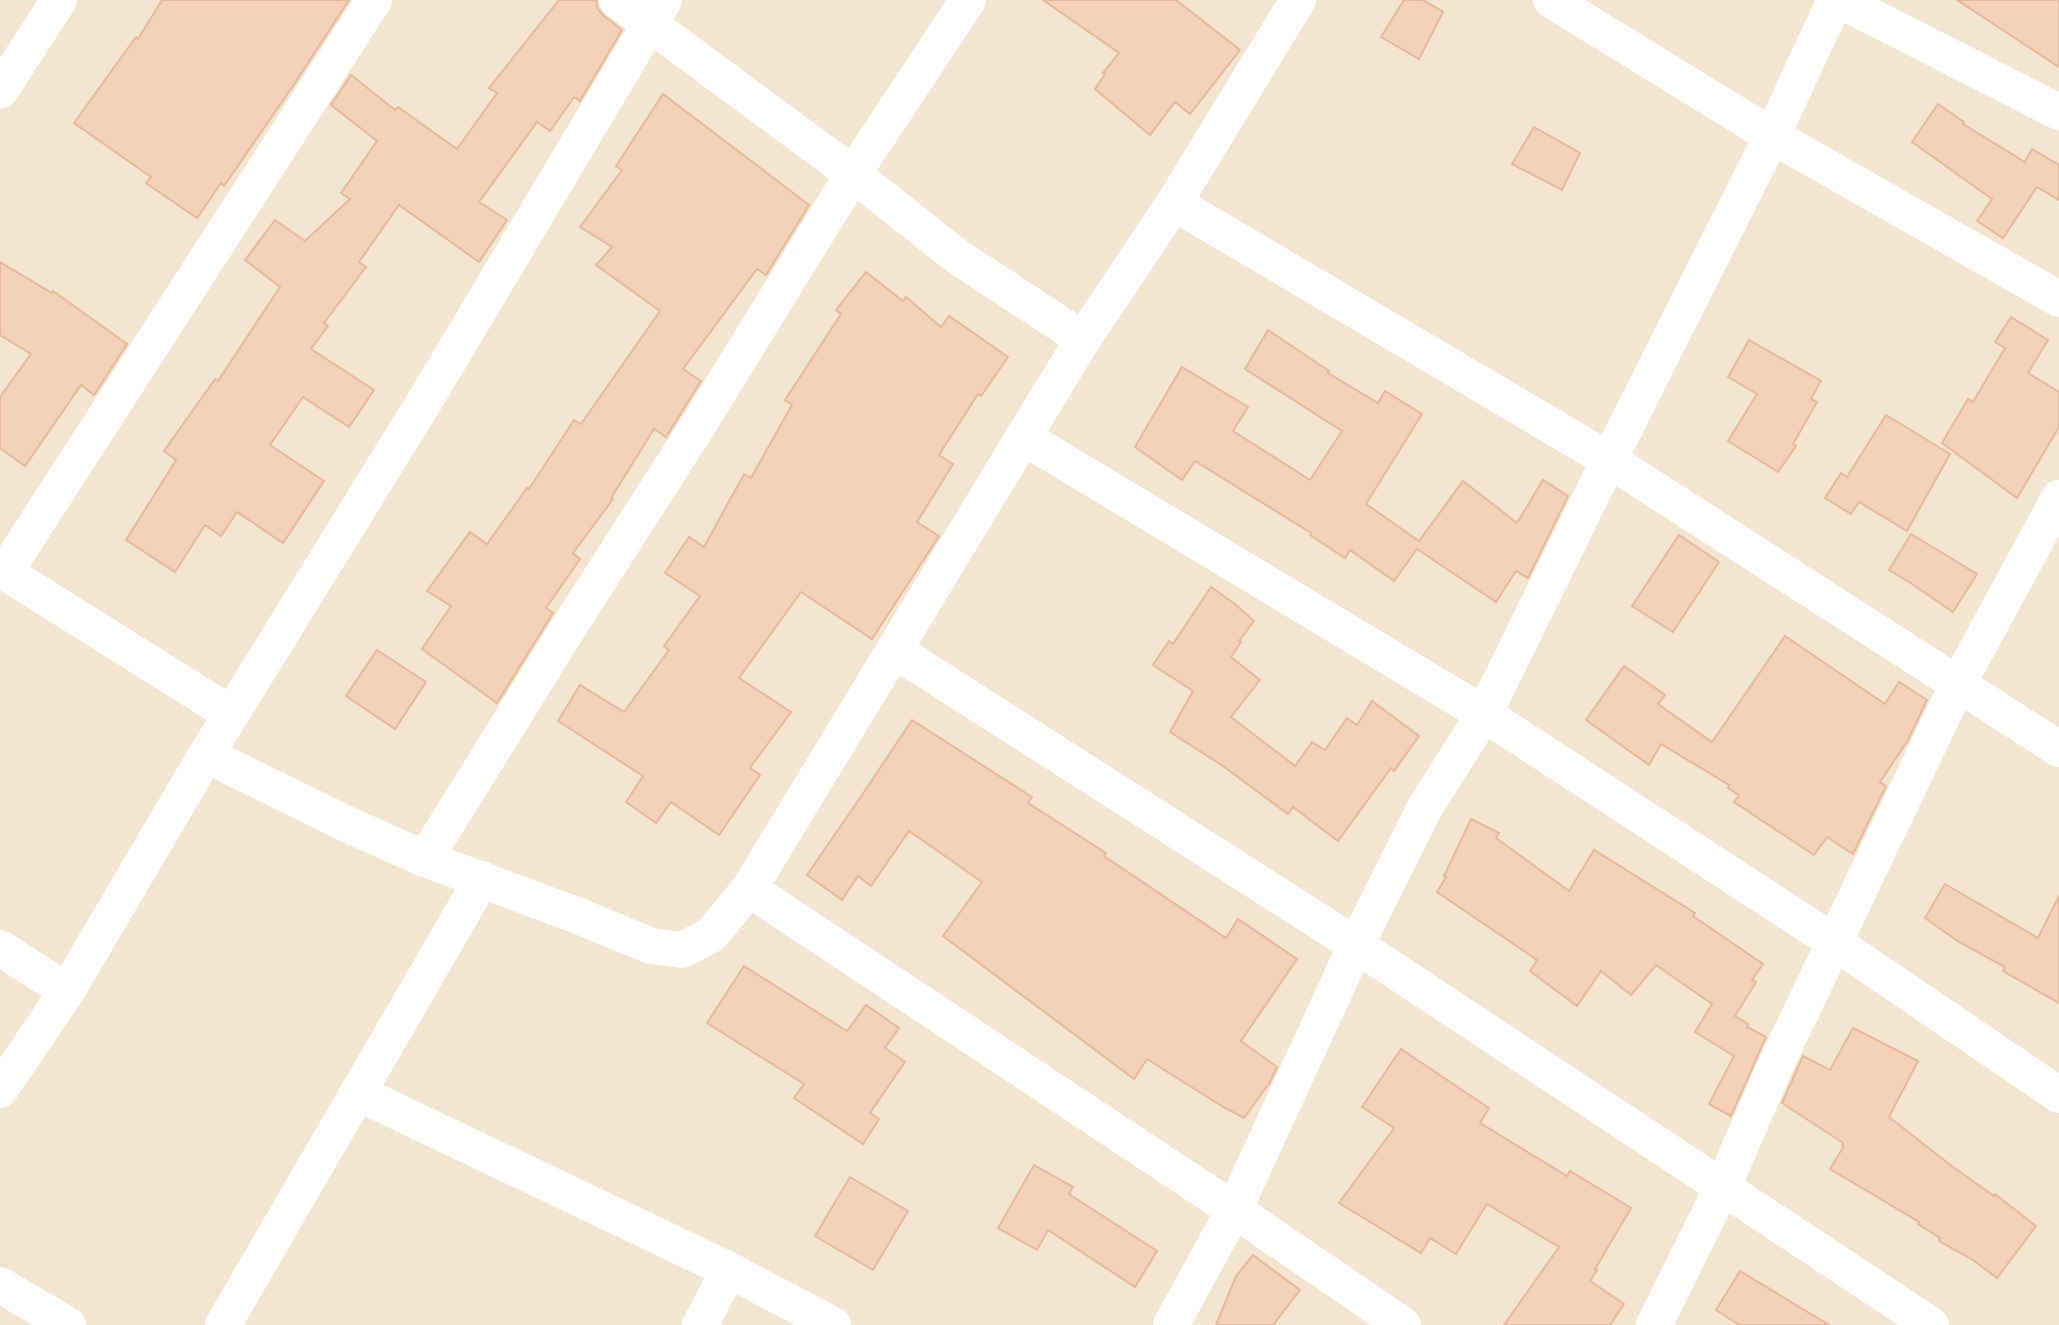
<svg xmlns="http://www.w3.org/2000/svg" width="2059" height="1325" font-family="'DejaVu Sans',sans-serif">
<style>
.residential{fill:#f4e5d0}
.building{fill:#f3d2b9;stroke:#e6b999;stroke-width:2}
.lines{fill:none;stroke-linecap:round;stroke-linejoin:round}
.minor{stroke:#fff;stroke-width:36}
</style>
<rect width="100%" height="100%" fill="#fdf3e2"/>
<rect class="residential" x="0" y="0" width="2059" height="1325"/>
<g class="building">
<path d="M162 0H349L293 86 224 186 221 183 197 218 146 183 151 177 74 123 136 37 138 39Z"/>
<path d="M559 0H596L598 9 604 16 622 30 580 101 574 97 550 131 537 122 479 202 507 220 479 262 399 205 359 262 366 267 324 323 328 326 311 349 374 390 349 427 303 397 270 445 324 481 283 543 237 512 221 536 205 525 175 572 126 540 176 460 164 451 215 379 218 381 280 287 245 260 275 220 305 241 350 199 341 193 377 141 331 105 351 75 395 110 398 107 457 149 497 93 489 88Z"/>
<path d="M1043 0H1176L1240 50 1190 114 1175 102 1150 135 1095 89 1105 74 1103 73 1119 53Z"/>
<path d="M1404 0H1423L1443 12 1419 59 1381 37Z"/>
<path d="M1957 0H2059V67Z"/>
<path d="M663 94 809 205 766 275 757 269 683 369 701 381 666 437 654 429 611 498 613 499 573 553 580 559 546 608 553 613 497 703 422 649 451 606 427 591 470 532 487 544 527 488 529 489 574 420 581 424 660 311 596 265 612 247 580 227 622 170 616 166Z"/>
<path d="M1938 104 1964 122 1963 124 2025 162 2032 149 2059 165V200L2037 187 2003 238 1977 221 1992 199 1912 142Z"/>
<path d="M1534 127 1580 153 1562 190 1512 164Z"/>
<path d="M0 262 52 293 53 291 127 344 94 395 81 385 25 466 0 448V397L31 354 0 335Z"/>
<path d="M866 272 903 301 906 297 941 327 949 316 1008 357 981 396 978 394 939 455 953 464 917 522 939 536 872 639 801 592 739 678 791 712 750 768 760 775 719 835 671 802 656 823 626 802 643 776 558 721 580 685 624 712 669 650 664 646 700 596 665 573 689 537 704 547 744 474 751 478 792 405 785 400 841 314 836 310Z"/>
<path d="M2011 317 2048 340 2028 373 2059 392V427L2017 498 1942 443 1968 399 1973 402 2005 348 1995 342Z"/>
<path d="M1268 330 1329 371 1328 373 1378 403 1385 391 1422 414 1366 504 1419 541 1463 481 1517 523 1543 480 1568 496 1528 578 1516 571 1496 602 1417 549 1394 581 1350 550 1345 558 1310 535 1311 533 1195 461 1182 480 1135 447 1182 367 1248 407 1233 431 1310 480 1342 431 1245 369Z"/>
<path d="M1749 340 1821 381 1811 399 1817 402 1793 444 1796 446 1778 472 1728 441 1757 394 1728 377Z"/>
<path d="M1886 415 1950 454 1907 531 1859 502 1851 514 1825 498 1841 473 1847 477Z"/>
<path d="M1911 534 1977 574 1953 612 1912 584 1889 570Z"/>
<path d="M1679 535 1719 562 1673 632 1632 606Z"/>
<path d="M1211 587 1235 604 1254 621 1239 641 1241 642 1231 657 1260 680 1231 717 1295 766 1312 742 1325 750 1347 718 1357 725 1372 701 1419 736 1394 771 1391 768 1338 841 1293 807 1288 814 1220 764 1170 732 1193 691 1153 665 1169 641 1173 644Z"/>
<path d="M1785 636 1885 704 1899 682 1927 700 1908 740 1880 782 1886 786 1853 854 1827 837 1814 855 1734 802 1739 795 1728 788 1729 785 1661 744 1649 765 1586 720 1624 666 1665 695 1658 704 1712 742Z"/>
<path d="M377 650 426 682 395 729 346 696Z"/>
<path d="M912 720 1032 797 1028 803 1106 853 1104 856 1226 938 1238 919 1297 959 1241 1041 1277 1067 1270 1082 1244 1118 1223 1107 1147 1059 1134 1079 943 936 982 882 909 831 871 886 858 876 842 900 807 875 860 798Z"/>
<path d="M1471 819 1499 833 1496 838 1569 891 1594 850 1695 913 1693 916 1763 964 1752 980 1756 982 1735 1016 1748 1024 1747 1027 1766 1037 1731 1116 1709 1104 1734 1056 1695 1032 1712 1004 1656 965 1631 995 1601 971 1577 1006 1530 971 1537 960 1437 892 1446 877 1444 876Z"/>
<path d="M1945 884 2038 938 2059 896V1003L2003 971 2005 967 1959 942 1925 918Z"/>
<path d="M744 966 847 1031 866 1005 899 1028 885 1048 905 1062 870 1113 879 1119 863 1144 794 1098 804 1084 707 1023Z"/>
<path d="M1853 1028 1918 1061 1889 1117 1953 1167 1994 1196 1995 1194 2036 1226 1997 1278 1973 1260 1939 1241 1940 1238 1918 1224 1919 1222 1830 1169 1844 1146 1842 1145 1843 1143 1782 1103 1803 1056 1830 1070Z"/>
<path d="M1401 1049 1489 1108 1480 1123 1567 1176 1570 1171 1631 1208 1595 1269 1597 1270 1590 1281 1624 1304 1610 1325H1504L1559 1247 1487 1204 1456 1254 1430 1238 1421 1253 1339 1203 1394 1128 1362 1107Z"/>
<path d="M1034 1165 1073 1187 1069 1194 1157 1251 1135 1287 1048 1230 1037 1250 998 1228Z"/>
<path d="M850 1177 908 1211 873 1270 815 1236Z"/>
<path d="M1253 1255 1300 1290 1273 1325H1216L1236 1276Z"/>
<path d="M1740 1271 1829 1325H1739L1716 1310Z"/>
</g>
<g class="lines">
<g class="minor">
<path d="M617 0 853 174 958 257 1083 339"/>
<path d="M1551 0 1772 136 2059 299"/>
<path d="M1839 0 2059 112"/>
<path d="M0 91 59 0"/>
<path d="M1174 203 1609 460 2059 749"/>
<path d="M1023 437 1484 714 1834 942 2059 1095"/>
<path d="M0 569 231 714"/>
<path d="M5 572 374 0"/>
<path d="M894 650 1356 945 1931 1325"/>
<path d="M206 755 351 826 425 859 576 915 651 946 682 950 711 935 749 889 1083 339 1174 203 1298 0"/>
<path d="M425 859 567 630 699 424 853 174 968 0"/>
<path d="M749 889 1234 1210 1403 1325"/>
<path d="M0 948 67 991"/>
<path d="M0 1090 67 991 206 755 429 394 664 0"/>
<path d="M358 1093 729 1270 833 1325"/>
<path d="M0 1285 68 1325"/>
<path d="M223 1325 482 879"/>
<path d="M700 1325 729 1270"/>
<path d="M1171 1325 1234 1210 1356 945 1424 809 1484 714 1609 460 1772 136 1835 0"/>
<path d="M1654 1325 1723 1186 1778 1060 1957 686 2059 498"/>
</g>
</g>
</svg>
